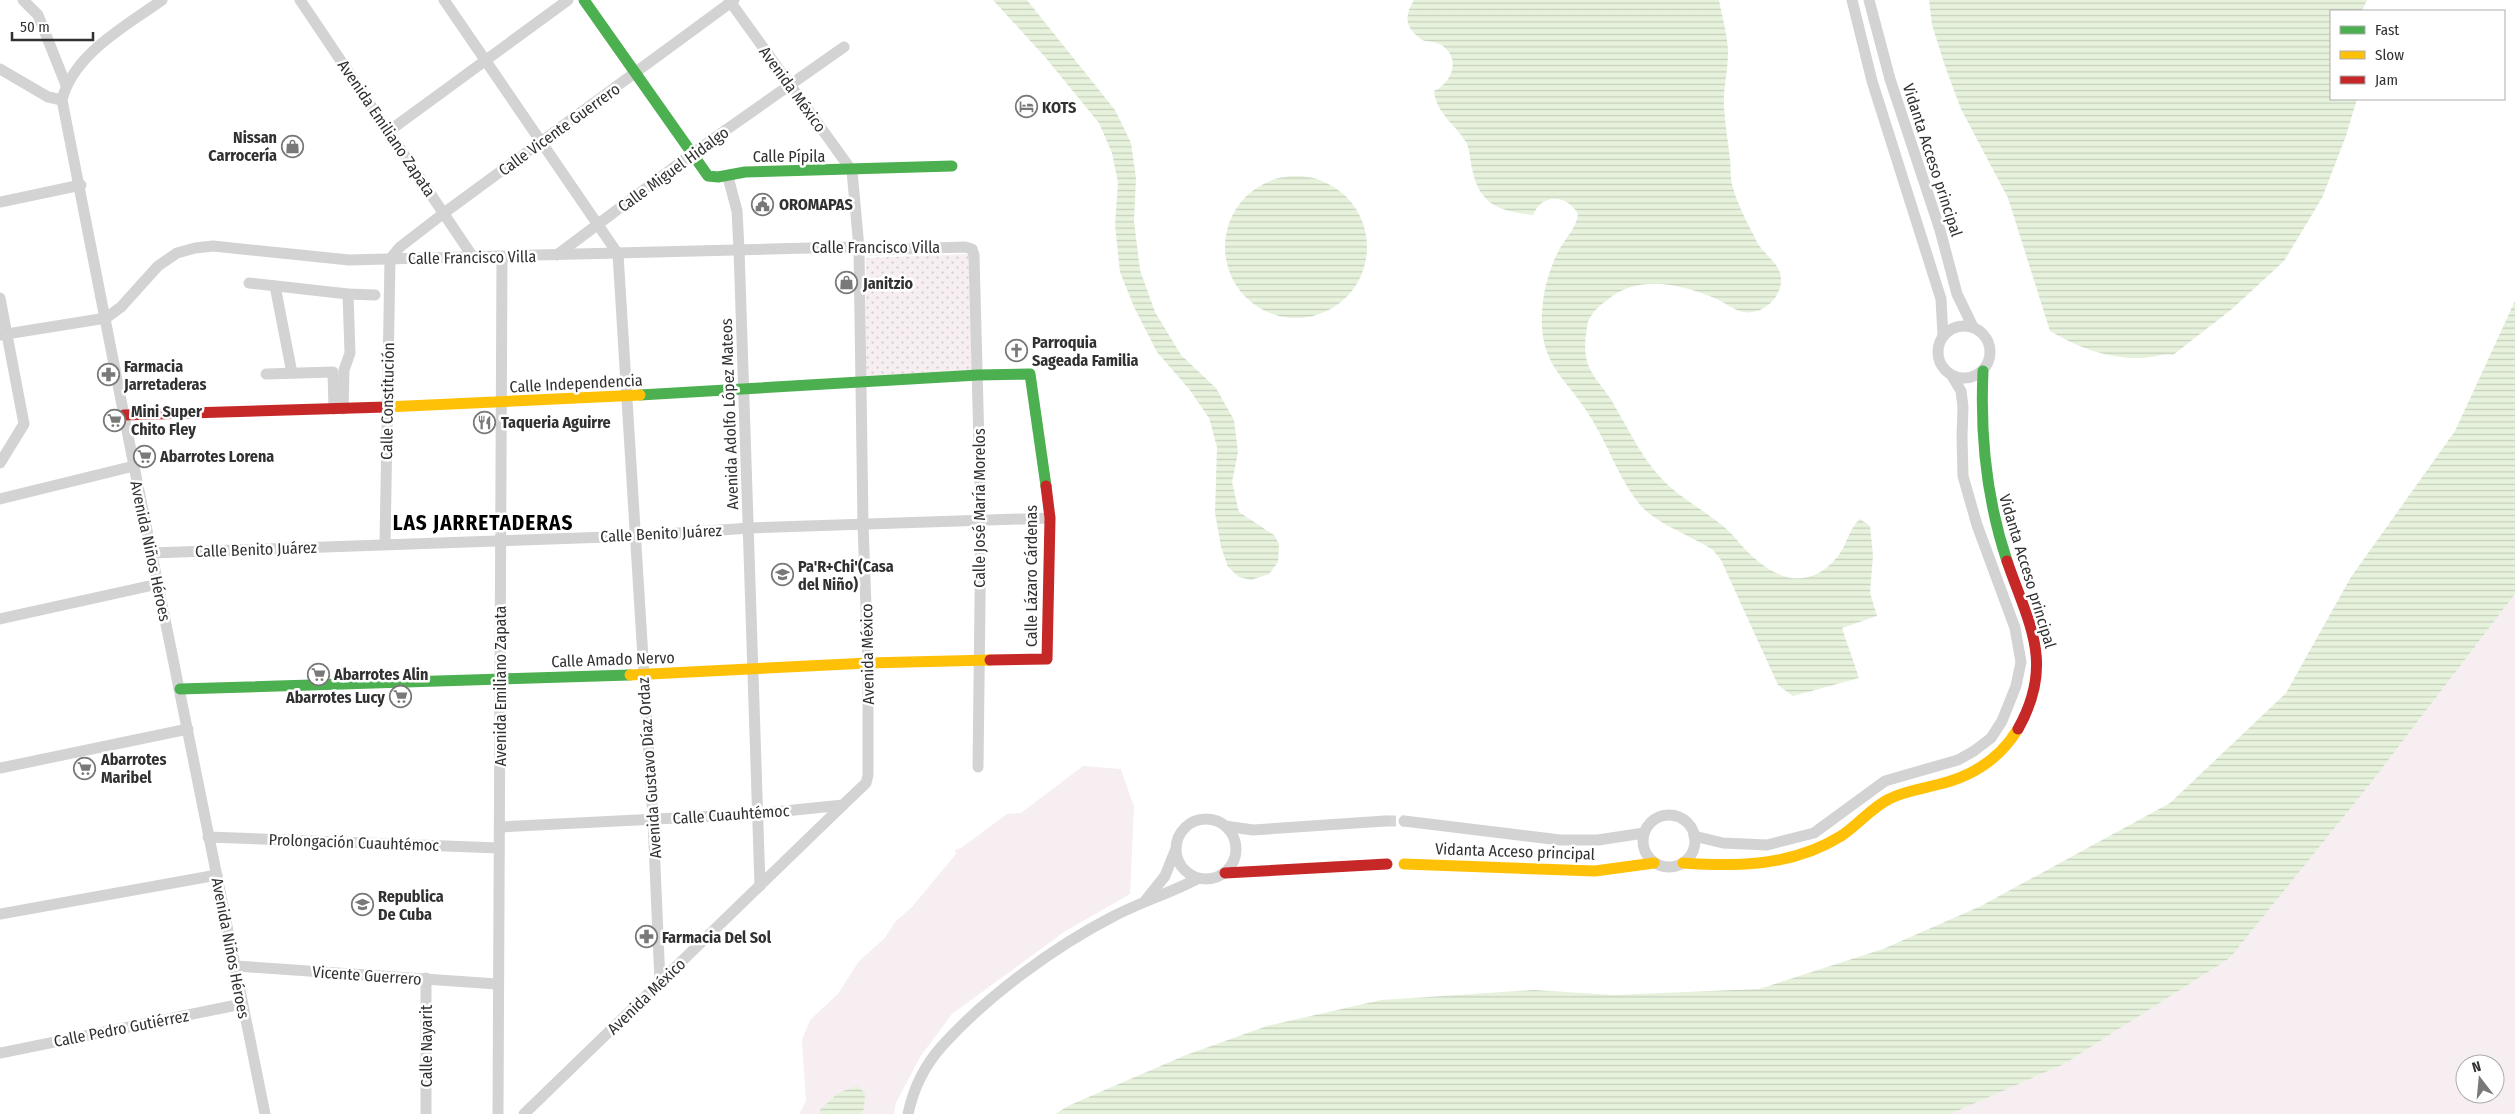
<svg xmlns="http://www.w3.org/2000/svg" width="2515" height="1114" font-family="'Fira Sans Condensed',sans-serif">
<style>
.green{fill:#f6eef1;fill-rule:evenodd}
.park{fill:url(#park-dots)}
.water{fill:url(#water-rules)}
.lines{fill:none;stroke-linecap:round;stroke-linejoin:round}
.street-tunnel{stroke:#d6d6d6;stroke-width:11;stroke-dasharray:11 5.5;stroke-linecap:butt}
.street{stroke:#d3d3d3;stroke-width:11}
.fast{stroke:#4caf50;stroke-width:11}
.slow{stroke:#ffc107;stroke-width:11}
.jam{stroke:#c62828;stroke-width:11}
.labels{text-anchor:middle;stroke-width:5;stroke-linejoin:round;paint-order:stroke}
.street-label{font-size:16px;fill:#313131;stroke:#fff}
.poi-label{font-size:16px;font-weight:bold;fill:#313131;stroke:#fff;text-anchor:start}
.district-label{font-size:21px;font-weight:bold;letter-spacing:1px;fill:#000;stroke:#fff}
</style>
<defs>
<pattern id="park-dots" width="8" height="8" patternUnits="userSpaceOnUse" patternTransform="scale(1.25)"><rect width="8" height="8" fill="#f6eef1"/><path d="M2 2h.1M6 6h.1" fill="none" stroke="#d3cdcf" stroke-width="1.8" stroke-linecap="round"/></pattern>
<pattern id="water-rules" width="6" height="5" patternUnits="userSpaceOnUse" patternTransform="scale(1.25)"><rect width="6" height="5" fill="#e6f2dc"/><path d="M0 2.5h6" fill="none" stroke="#c6d0bd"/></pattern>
</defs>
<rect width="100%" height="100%" fill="#fff"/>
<g class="green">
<path d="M2515 594V1114H1950L2064 1064 2230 958 2370 784ZM2465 1064H2495V1094H2465Z"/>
<path d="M1083 766 1121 769 1134 807 1130 894 1064 932 952 1014 920 1057 896 1103 894 1114H799L806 1101 802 1040 810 1020 838 994 859 961 885 938 895 922 912 907 956 854 955 850 961 848 1007 814 1021 813Z"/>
</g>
<path class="park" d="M969 254 972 370 866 376V258Z"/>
<g class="water">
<path d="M993 0H1027L1115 110 1131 143 1136 178 1134 221 1140 270 1155 312 1181 355 1216 388 1234 420 1238 452 1232 482 1239 512 1274 535 1279 544 1278 562 1269 574 1251 580 1239 577 1228 567 1221 547 1215 513 1217 447 1209 418 1189 389 1157 352 1134 307 1120 272 1115 225 1118 183 1112 153 1099 123 1045 57Z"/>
<path d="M1414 0H1719C1722 17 1728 36 1728 53 1728 71 1723 88 1724 106 1725 124 1728 142 1730 159 1731 169 1730 180 1733 188 1738 206 1749 226 1757 242 1765 257 1782 263 1781 282 1779 301 1761 315 1743 312 1734 310 1725 303 1717 299 1683 285 1642 274 1611 297 1602 304 1592 311 1588 322 1586 333 1584 345 1586 356 1588 373 1601 384 1610 398 1629 429 1642 461 1669 486 1691 506 1719 518 1737 540 1765 574 1804 598 1838 556 1847 545 1849 528 1860 519L1870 526 1873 555 1870 593 1877 616 1842 628 1859 678 1793 696 1778 685 1721 560 1713 550C1692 536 1657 524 1641 506 1620 481 1610 450 1594 423 1567 375 1535 367 1543 301 1545 285 1551 265 1559 250 1566 237 1576 229 1578 214 1567 194 1542 193 1533 215 1499 211 1479 205 1472 168 1470 161 1470 149 1466 142 1455 124 1436 113 1434 91 1451 83 1461 61 1444 47 1438 42 1433 42 1426 41 1422 41 1419 37 1416 35 1404 24 1406 13 1414 0Z"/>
<path d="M1929 0H2367L2362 11H2331V99H2357L2346 136 2322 198 2284 261 2232 309 2173 355C2162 353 2153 358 2142 358 2108 359 2079 348 2050 331L2008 198 1961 109 1946 69 1932 25Z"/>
<circle cx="1296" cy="247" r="71"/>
<path d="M2515 301V594L2370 784 2230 958 2064 1064 1950 1114H1055L1070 1105 1186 1055 1267 1026 1381 1000 1534 990 1614 995 1759 989 1883 949 1981 906 2170 803 2286 693 2351 577 2455 431Z"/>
<path d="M857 1086 865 1093 864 1109 860 1114H820V1110L838 1093Z"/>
</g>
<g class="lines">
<path class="street-tunnel" d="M1385 821H1404"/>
<g class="street">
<path d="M23 0 38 15 66 85"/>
<path d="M162 0C126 26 73 54 62 100L134 466 265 1114"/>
<path d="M300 0 473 257"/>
<path d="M444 0 618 254 653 820 660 982"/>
<path d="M1852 0 1872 81 1941 299 1943 336"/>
<path d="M1869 0 1890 79 1940 230 1957 294 1973 327"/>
<path d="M0 69 48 97 62 100"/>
<path d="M389 131 568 0"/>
<path d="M728 177 737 211 739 249 760 886"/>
<path d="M0 202 81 185"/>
<path d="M557 255 693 153 844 47"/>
<path d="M249 283 348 294 375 295"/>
<path d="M275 286 292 373"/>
<path d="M0 298 24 424 0 463"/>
<circle cx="1964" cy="352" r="26"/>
<path d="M0 335 106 318 121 307 158 266 177 253 195 248 213 246 349 260 847 247 871 250 965 247 972 249 974 255 981 520 978 767"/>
<path d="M266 374 333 372 334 409"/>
<path d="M343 409 344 370 350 353 348 294"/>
<path d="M0 499 134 466"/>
<path d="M385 544 390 259 400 247 444 213 734 0"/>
<path d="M152 553 636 536 750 528 1050 518"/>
<path d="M0 619 158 584"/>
<path d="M0 768 188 729"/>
<circle cx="1669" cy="841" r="26"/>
<circle cx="1206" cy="849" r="30"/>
<path d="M1404 821 1560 840H1598L1644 833"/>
<path d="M1225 826 1253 830 1385 821"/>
<path d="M500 827 756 814 843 805"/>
<path d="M1694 836 1723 843 1767 845 1814 833 1885 781 1958 760 1974 751 1991 738 2002 721 2016 686 2021 662 2015 628 1977 525 1963 476 1962 437 1963 407 1961 391 1952 376"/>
<path d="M208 837 499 848"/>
<path d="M1145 901 1165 876 1175 851"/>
<path d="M0 914 217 875"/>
<path d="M236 966 497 984"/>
<path d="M0 1053 242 1004"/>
<path d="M426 1114V978"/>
<path d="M498 1114 502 257"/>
<path d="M524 1114 843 805 866 783 868 775V663L863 524 859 248 852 171 729 0"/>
<path d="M908 1114C913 1090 925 1065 942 1046 986 997 1055 946 1114 916 1141 902 1170 893 1197 879"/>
</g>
<g class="fast">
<path d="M584 0 708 176 718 177 745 172 952 166"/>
<path d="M1983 371C1980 436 1986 498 2007 561"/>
<path d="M640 395 978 375 1030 374 1046 486"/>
<path d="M180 689 630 675"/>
</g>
<g class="slow">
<path d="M386 407 640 395"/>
<path d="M630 675 868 663 990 660"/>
<path d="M1683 863C1738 867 1793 866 1841 836 1858 825 1871 808 1889 799 1904 791 1921 789 1936 785 1972 777 1999 760 2018 729"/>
<path d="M1404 864 1595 871 1654 863"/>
</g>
<g class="jam">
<path d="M124 415 386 407"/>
<path d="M2007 561C2029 625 2055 663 2018 729"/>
<path d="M990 660 1047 659 1050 518 1046 486"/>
<path d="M1225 873 1387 864"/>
</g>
</g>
<defs>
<symbol id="hotel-ring" viewBox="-11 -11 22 22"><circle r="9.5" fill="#fff" stroke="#797979" stroke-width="1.5"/><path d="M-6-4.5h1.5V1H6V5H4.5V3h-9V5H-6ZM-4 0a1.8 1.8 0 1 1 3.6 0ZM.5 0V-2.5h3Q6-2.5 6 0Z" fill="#797979"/></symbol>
<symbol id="shop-ring" viewBox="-11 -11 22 22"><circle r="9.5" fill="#fff" stroke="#797979" stroke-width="1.5"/><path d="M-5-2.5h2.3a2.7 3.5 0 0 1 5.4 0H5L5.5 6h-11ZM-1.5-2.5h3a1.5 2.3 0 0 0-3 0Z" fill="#797979"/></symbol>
<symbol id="civic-ring" viewBox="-11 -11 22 22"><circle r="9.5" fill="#fff" stroke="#797979" stroke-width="1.5"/><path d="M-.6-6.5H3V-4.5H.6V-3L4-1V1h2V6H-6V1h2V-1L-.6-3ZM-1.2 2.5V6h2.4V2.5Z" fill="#797979"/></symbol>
<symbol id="church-ring" viewBox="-11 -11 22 22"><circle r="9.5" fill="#fff" stroke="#797979" stroke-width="1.5"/><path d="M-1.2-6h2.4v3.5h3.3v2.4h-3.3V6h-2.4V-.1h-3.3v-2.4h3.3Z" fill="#797979"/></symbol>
<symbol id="pharmacy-ring" viewBox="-11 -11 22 22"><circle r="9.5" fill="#fff" stroke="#797979" stroke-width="1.5"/><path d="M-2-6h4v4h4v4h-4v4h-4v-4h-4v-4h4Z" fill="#797979"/></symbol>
<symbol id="supermarket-ring" viewBox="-11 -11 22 22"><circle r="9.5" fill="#fff" stroke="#797979" stroke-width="1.5"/><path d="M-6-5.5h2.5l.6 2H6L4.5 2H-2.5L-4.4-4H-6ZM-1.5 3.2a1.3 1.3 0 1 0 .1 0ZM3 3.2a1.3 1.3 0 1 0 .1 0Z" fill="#797979"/></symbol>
<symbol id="restaurant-ring" viewBox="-11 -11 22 22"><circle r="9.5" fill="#fff" stroke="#797979" stroke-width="1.5"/><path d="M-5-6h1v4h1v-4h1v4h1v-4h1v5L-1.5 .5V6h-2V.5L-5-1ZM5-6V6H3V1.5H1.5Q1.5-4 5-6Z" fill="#797979"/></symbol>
<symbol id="school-ring" viewBox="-11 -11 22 22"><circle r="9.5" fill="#fff" stroke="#797979" stroke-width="1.5"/><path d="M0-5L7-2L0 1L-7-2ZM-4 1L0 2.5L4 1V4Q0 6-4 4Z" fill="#797979"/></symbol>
</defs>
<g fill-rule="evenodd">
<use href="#hotel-ring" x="1014" y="94" width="25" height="25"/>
<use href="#shop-ring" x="280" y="134" width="25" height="25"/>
<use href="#civic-ring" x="750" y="192" width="25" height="25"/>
<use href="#shop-ring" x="834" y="270" width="25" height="25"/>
<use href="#church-ring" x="1004" y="338" width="25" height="25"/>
<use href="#pharmacy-ring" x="96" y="362" width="25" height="25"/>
<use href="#supermarket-ring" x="102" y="408" width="25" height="25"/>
<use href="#restaurant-ring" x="472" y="410" width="25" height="25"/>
<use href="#supermarket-ring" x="132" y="444" width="25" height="25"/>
<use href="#school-ring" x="770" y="562" width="25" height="25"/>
<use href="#supermarket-ring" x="306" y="662" width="25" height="25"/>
<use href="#supermarket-ring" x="388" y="684" width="25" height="25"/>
<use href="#supermarket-ring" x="72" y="756" width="25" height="25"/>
<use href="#school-ring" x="350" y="892" width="25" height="25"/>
<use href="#pharmacy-ring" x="634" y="924" width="25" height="25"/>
</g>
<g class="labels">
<g class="street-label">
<text transform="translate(793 89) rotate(54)" y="6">Avenida México</text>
<text transform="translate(387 128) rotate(56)" y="6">Avenida Emiliano Zapata</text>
<text transform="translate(559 129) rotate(-36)" y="6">Calle Vicente Guerrero</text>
<text x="789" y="162">Calle Pípila</text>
<text transform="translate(1933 160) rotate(72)" y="6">Vidanta Acceso principal</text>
<text transform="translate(673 169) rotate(-36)" y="6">Calle Miguel Hidalgo</text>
<text x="876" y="253">Calle Francisco Villa</text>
<text transform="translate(472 257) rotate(-1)" y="6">Calle Francisco Villa</text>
<text transform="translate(576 383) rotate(-3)" y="6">Calle Independencia</text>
<text transform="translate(387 401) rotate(-89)" y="6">Calle Constitución</text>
<text transform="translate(729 414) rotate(-92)" y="6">Avenida Adolfo López Mateos</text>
<text transform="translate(979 508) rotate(-90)" y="6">Calle José María Morelos</text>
<text transform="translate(661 533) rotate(-3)" y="6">Calle Benito Juárez</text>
<text transform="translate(256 549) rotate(-2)" y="6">Calle Benito Juárez</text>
<text transform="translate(151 551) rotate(78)" y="6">Avenida Niños Héroes</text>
<text transform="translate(2028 571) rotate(73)" y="6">Vidanta Acceso principal</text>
<text transform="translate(1031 576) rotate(-90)" y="6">Calle Lázaro Cárdenas</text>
<text transform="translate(867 654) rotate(-91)" y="6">Avenida México</text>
<text transform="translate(613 659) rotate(-2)" y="6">Calle Amado Nervo</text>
<text transform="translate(500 686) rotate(-90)" y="6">Avenida Emiliano Zapata</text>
<text transform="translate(649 768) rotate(-94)" y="6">Avenida Gustavo Díaz Ordaz</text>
<text transform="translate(731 814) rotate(-4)" y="6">Calle Cuauhtémoc</text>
<text transform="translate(354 842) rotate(2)" y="6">Prolongación Cuauhtémoc</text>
<text transform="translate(1515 851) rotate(2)" y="6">Vidanta Acceso principal</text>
<text transform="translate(231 948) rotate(79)" y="6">Avenida Niños Héroes</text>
<text transform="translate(367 975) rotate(4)" y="6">Vicente Guerrero</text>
<text transform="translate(646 996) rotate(-44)" y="6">Avenida México</text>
<text transform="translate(121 1028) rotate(-11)" y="6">Calle Pedro Gutiérrez</text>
<text transform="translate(426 1046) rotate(-90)" y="6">Calle Nayarit</text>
</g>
<g class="poi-label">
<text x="1042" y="113">KOTS</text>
<text x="277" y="143" text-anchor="end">Nissan<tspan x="277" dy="18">Carrocería</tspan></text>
<text x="779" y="210">OROMAPAS</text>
<text x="863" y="289">Janitzio</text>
<text x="1032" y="348">Parroquia<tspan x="1032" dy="18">Sageada Familia</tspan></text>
<text x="124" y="372">Farmacia<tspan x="124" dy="18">Jarretaderas</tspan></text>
<text x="131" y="417">Mini Super<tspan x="131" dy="18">Chito Fley</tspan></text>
<text x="501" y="428">Taqueria Aguirre</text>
<text x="160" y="462">Abarrotes Lorena</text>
<text x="798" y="572">Pa'R+Chi'(Casa<tspan x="798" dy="18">del Niño)</tspan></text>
<text x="334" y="680">Abarrotes Alin</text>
<text x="385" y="703" text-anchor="end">Abarrotes Lucy</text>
<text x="101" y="765">Abarrotes<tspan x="101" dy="18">Maribel</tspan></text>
<text x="378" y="902">Republica<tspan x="378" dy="18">De Cuba</tspan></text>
<text x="662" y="943">Farmacia Del Sol</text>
</g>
<g class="district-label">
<text x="483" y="530">LAS JARRETADERAS</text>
</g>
</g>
<rect x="2330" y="10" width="175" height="90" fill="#ffffff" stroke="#adadad"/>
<rect x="2340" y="26" width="25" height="8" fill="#4caf50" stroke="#adadad"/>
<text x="2375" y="35" font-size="15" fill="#313131">Fast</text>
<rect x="2340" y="51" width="25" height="8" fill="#ffc107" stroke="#adadad"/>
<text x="2375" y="60" font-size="15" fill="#313131">Slow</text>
<rect x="2340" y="76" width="25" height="8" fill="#c62828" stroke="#adadad"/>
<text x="2375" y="85" font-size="15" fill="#313131">Jam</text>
<g transform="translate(2480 1079) rotate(344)"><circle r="24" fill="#ffffff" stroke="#adadad"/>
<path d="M0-4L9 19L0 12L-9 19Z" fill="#797979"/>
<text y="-8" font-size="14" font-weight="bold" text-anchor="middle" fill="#313131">N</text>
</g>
<path d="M12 32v8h81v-8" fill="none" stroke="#313131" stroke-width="2.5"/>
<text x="20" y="32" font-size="15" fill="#313131" stroke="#ffffff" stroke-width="4" paint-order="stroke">50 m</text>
</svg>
